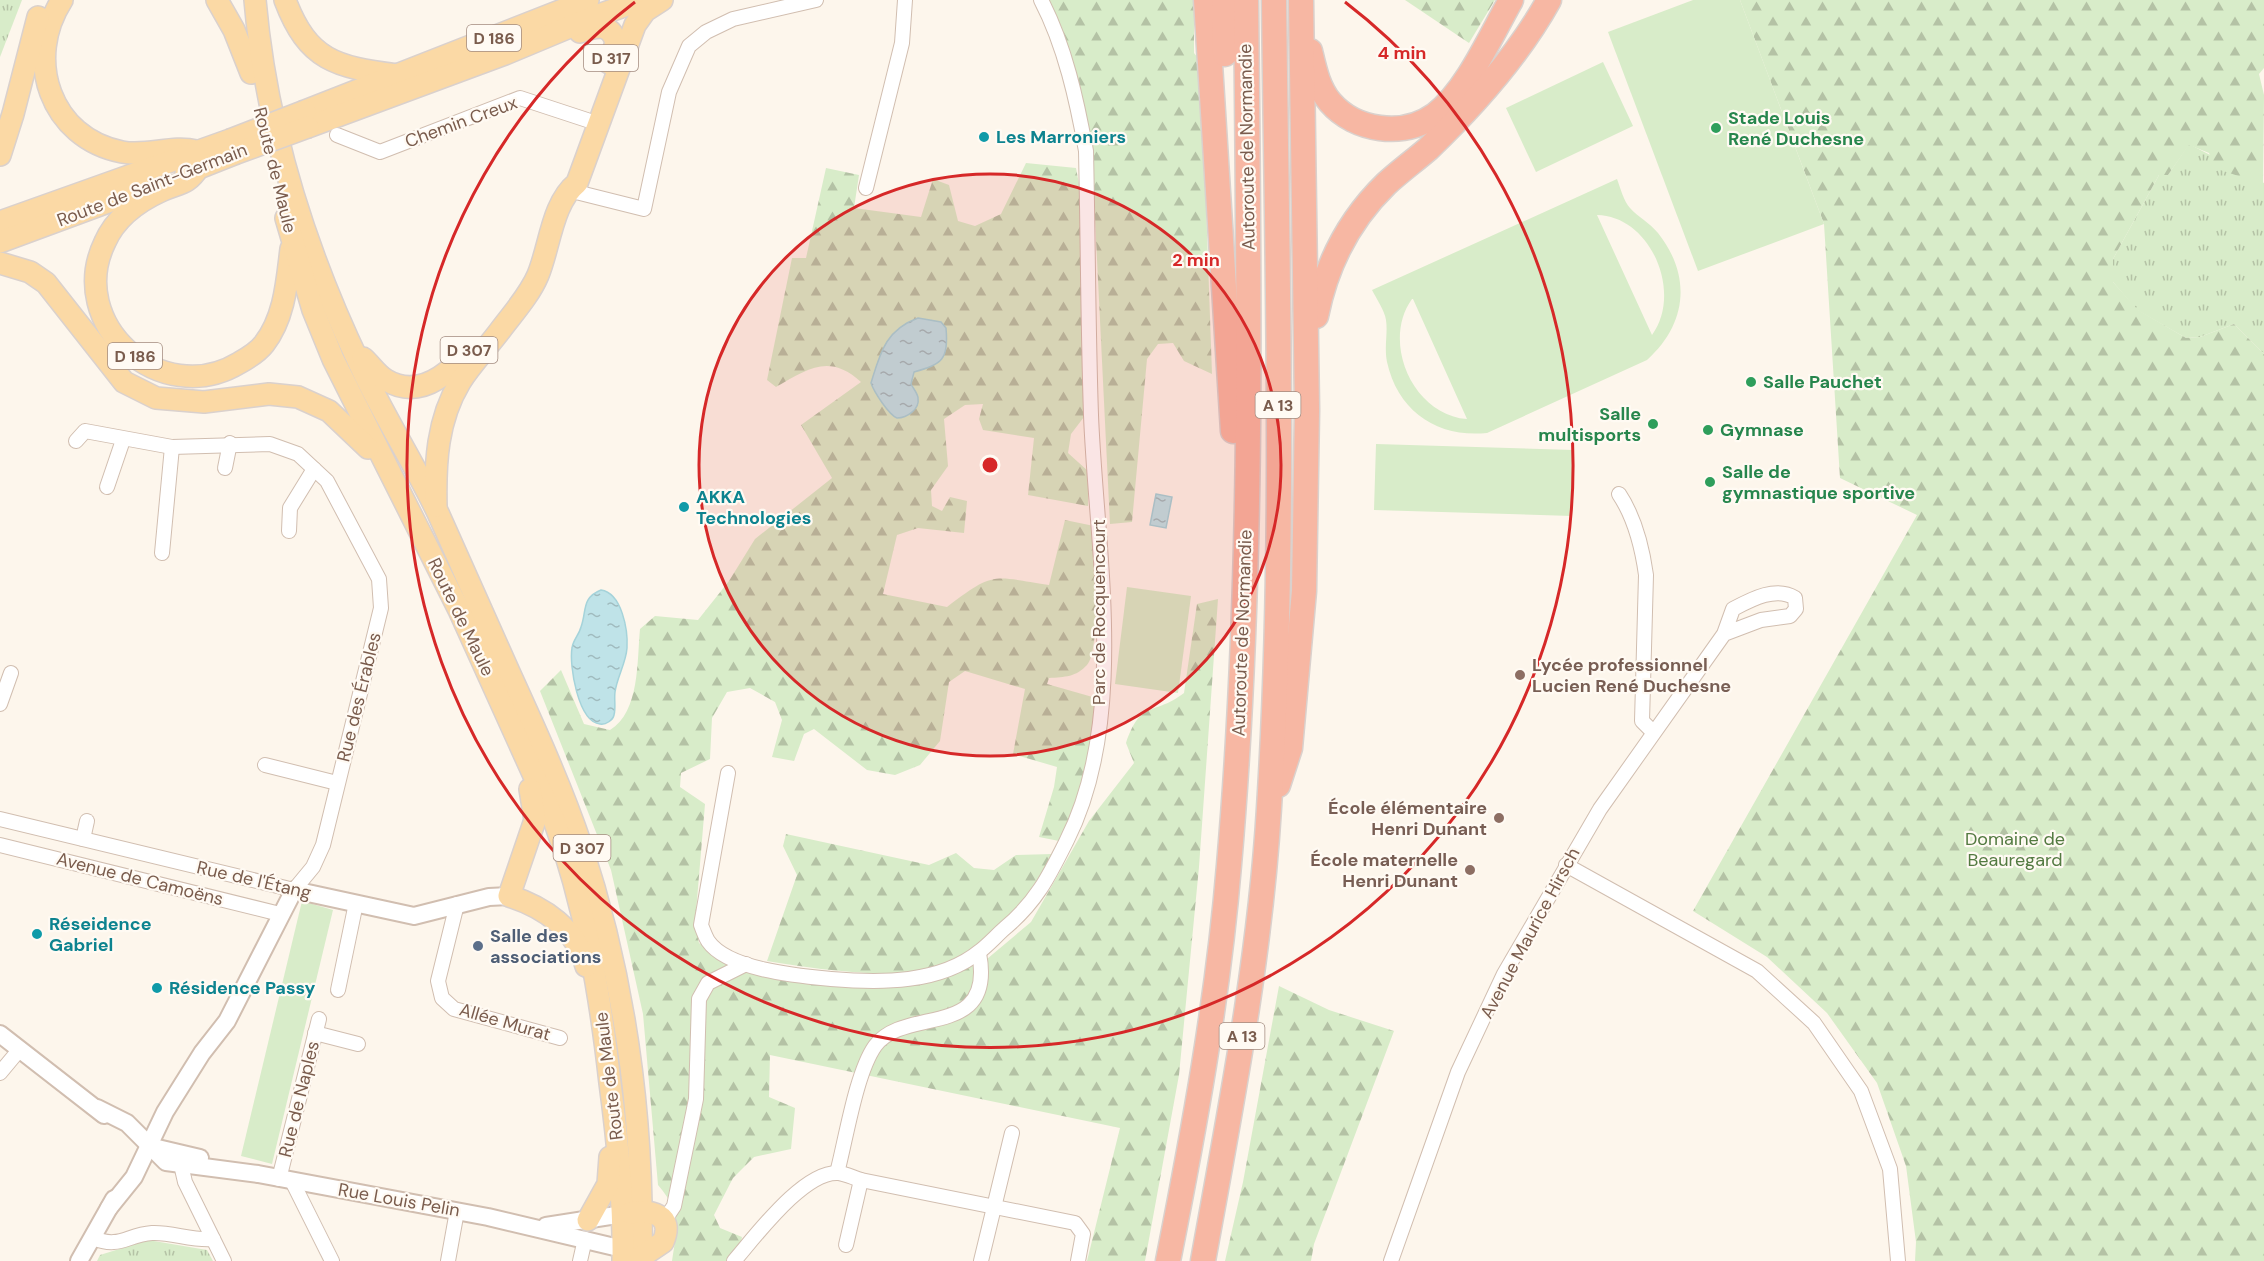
<svg xmlns="http://www.w3.org/2000/svg" width="2264" height="1261" font-family="'DM Sans',sans-serif">
<style>
.grass{fill:url(#grass-tufts)}
.forest{fill:url(#forest-firs)}
.pitch{fill:#d8ecc9;fill-rule:evenodd}
.water{fill:url(#water-ripples);stroke:#a5d3da;stroke-width:1.5}
.lines{fill:none;stroke-linecap:round;stroke-linejoin:round}
.minor-casing{stroke:#d1beb0;stroke-width:16}
.tertiary-casing{stroke:#d1beb0;stroke-width:20}
.primary-casing{stroke:#dad1cd;stroke-width:24}
.motorway-casing{stroke:#dad1cd;stroke-width:27}
.minor{stroke:#fff;stroke-width:14}
.tertiary{stroke:#fff;stroke-width:16}
.primary{stroke:#fbd9a5;stroke-width:21}
.motorway{stroke:#f7b7a3;stroke-width:24}
.primary-bridge-casing{stroke:#dad1cd;stroke-width:24;stroke-linecap:butt}
.primary-bridge{stroke:#fbd9a5;stroke-width:21}
.ring{fill:none;stroke:#d62828;stroke-width:3}
.leisure-dot{fill:#2e9e5b;stroke:#fffaf3;stroke-width:2}
.culture-dot{fill:#0f9aa8;stroke:#fffaf3;stroke-width:2}
.education-dot{fill:#8d6e63;stroke:#fffaf3;stroke-width:2}
.service-dot{fill:#5c6f8a;stroke:#fffaf3;stroke-width:2}
.labels{text-anchor:middle;stroke-width:4.5;stroke-linejoin:round;paint-order:stroke}
.shield{fill:#fffaf3;stroke:#a28b7f;stroke-width:1.5}
.shield-label{font-size:16px;font-weight:bold;fill:#7a5c4d}
.leisure-label{font-size:18px;font-weight:bold;fill:#27864d;stroke:#fffaf3;text-anchor:start}
.street-label{font-size:18px;fill:#7a5c4d;stroke:#fffaf3}
.culture-label{font-size:18px;font-weight:bold;fill:#0d838f;stroke:#fffaf3;text-anchor:start}
.education-label{font-size:18px;font-weight:bold;fill:#785e54;stroke:#fffaf3;text-anchor:end}
.park-label{font-size:18px;fill:#537a41;stroke:#fffaf3}
.service-label{font-size:18px;font-weight:bold;fill:#4e5e75;stroke:#fffaf3;text-anchor:start}
.centre{fill:#d62828;stroke:#fffaf3;stroke-width:3}
.ring-label{font-size:18px;text-anchor:middle;font-weight:bold;fill:#d62828;stroke:#fffaf3;stroke-width:4.5;stroke-linejoin:round;paint-order:stroke}
</style>
<defs>
<pattern id="grass-tufts" width="24" height="20" patternUnits="userSpaceOnUse" patternTransform="scale(1.5)"><rect width="24" height="20" fill="#d8ecc9"/><path d="M3 7l-1-3M5 7V3M7 7l1-3M15 17l-1-3M17 17v-4M19 17l1-3" fill="none" stroke="#b4c2a5"/></pattern>
<pattern id="forest-firs" width="22" height="20" patternUnits="userSpaceOnUse" patternTransform="scale(1.5)"><rect width="22" height="20" fill="#d8ecc9"/><path d="M5 1l3.5 6h-7zM16 11l3.5 6h-7z" fill="#b4c2a5"/></pattern>
<pattern id="water-ripples" width="26" height="14" patternUnits="userSpaceOnUse" patternTransform="scale(1.5)"><rect width="26" height="14" fill="#bfe3e8"/><path d="M2 4q2-2 4 0t4 0M15 11q2-2 4 0t4 0" fill="none" stroke="#a0bbbe"/></pattern>
</defs>
<rect width="100%" height="100%" fill="#fdf6ec"/>
<g class="grass">
<path d="M0 0H22L0 57Z"/>
<path d="M2189 144 2264 183V354L2234 324 2200 337 2186 338 2137 310 2113 282V259L2159 175H2168Z"/>
<path d="M148 1240 207 1250 213 1261H97L100 1255Z"/>
</g>
<g class="forest">
<path d="M1043 0H1194V53L1201 62 1212 374 1184 361 1173 343 1158 344 1147 359 1132 522 1110 524 1093 178Z"/>
<path d="M1405 0H1495L1469 43Z"/>
<path d="M1740 0H2264V68L2259 74 2264 95 2263 184 2214 168 2209 153 2189 145 2168 175H2159L2113 259V282L2138 310 2186 338 2200 337 2234 324 2264 354V1261H1915L1916 1242 1906 1166 1877 1083 1827 1013 1767 957 1693 911 1917 515 1840 478 1824 224Z"/>
<path d="M1026 163 1076 168 1081 195 1087 413 1071 434 1068 453 1088 471V506L1028 495 1034 438 983 430 979 419 983 404 965 405 944 419 948 466 931 490 932 506 942 511 950 497 967 501 964 533 918 528 897 535 883 594 947 607C994 571 992 576 1049 585L1065 520 1094 526C1095 551 1101 651 1087 665 1076 677 1065 677 1049 678L1047 684 1096 698C1092 750 1088 796 1059 841L1039 837 1054 787 1057 767 1013 754 1025 689 965 671 949 682 940 741 920 765 895 775 867 770 814 729 804 734 794 761 772 757 782 720 775 702 750 688 727 692 712 718 710 759 681 773 680 787 705 804 695 924 699 943 723 959 726 964 781 980 855 987 919 984 987 959 1031 922 1089 821 1134 763 1126 743C1141 699 1154 716 1184 693L1197 604 1218 599 1199 867 1179 1075 1145 1261H1087L1120 1128 770 1055 769 1097 795 1108 791 1149 754 1157 733 1178 714 1215 720 1228 742 1237 737 1261H672C677 1229 681 1211 658 1185L643 1014 611 870 540 691 561 670 584 724 610 730C640 712 637 660 640 629L655 616 698 620 729 581 755 539 832 478 801 425 861 382C829 353 808 369 776 387L767 380 792 258H806L826 168 859 175 854 208 921 217 933 179 949 185 958 221 975 226 1001 214Z"/>
<path d="M786 834 929 865 956 853 974 868 994 870 1016 855 1053 854C1031 893 999 937 958 959 911 985 819 969 767 961L797 875 783 846Z"/>
<path d="M1279 986 1329 1010 1394 1031 1314 1244 1311 1261H1225L1243 1182Z"/>
</g>
<g class="pitch">
<path d="M1693 0H1740L1824 224 1698 271 1608 32Z"/>
<path d="M1603 62 1633 126 1536 172 1506 108Z"/>
<path d="M1617 179C1620 187 1624 202 1630 208 1638 217 1649 222 1658 233 1692 276 1687 324 1647 360L1487 433C1438 438 1398 412 1387 362 1384 346 1388 334 1386 320 1385 311 1376 298 1372 290ZM1597 215C1651 216 1683 293 1652 335ZM1412 299H1413L1467 419C1413 415 1381 342 1412 299Z"/>
<path d="M1376 444 1574 450 1572 516 1374 510Z"/>
<path d="M1127 587 1191 596 1178 693 1115 684Z"/>
<path d="M302 901 333 910 272 1164 241 1156Z"/>
</g>
<g class="water">
<path d="M918 318 941 322 946 328C949 360 942 364 914 372L911 384C913 388 918 394 918 398 920 409 907 418 897 418 889 415 874 392 871 383 880 354 885 330 918 318Z"/>
<path d="M1156 494 1172 497 1166 528 1150 525Z"/>
<path d="M601 590C622 593 628 630 627 648 626 663 617 677 615 692 614 699 616 708 614 715 613 720 606 725 600 724 578 722 569 665 572 648 573 640 579 635 581 627 587 611 581 598 601 590Z"/>
</g>
<g class="lines">
<defs>
<g id="minor">
<path d="M337 135 380 152 520 98 587 120"/>
<path d="M866 188 902 43 905 0"/>
<path d="M568 190 644 209 669 92 689 46 706 32 733 19 816 0"/>
<path d="M225 468 230 443"/>
<path d="M107 487 123 440"/>
<path d="M1619 494C1635 518 1642 546 1646 575L1642 721 1653 732"/>
<path d="M289 531 290 508 314 469"/>
<path d="M162 553 172 447"/>
<path d="M0 704 11 673"/>
<path d="M265 765 337 783"/>
<path d="M728 773 701 925C703 930 705 936 708 941 728 970 799 976 831 979 880 983 940 984 980 951 989 944 997 935 1005 928 1037 901 1049 876 1067 840 1129 717 1096 548 1091 415 1088 327 1088 239 1086 151 1077 101 1065 46 1041 0"/>
<path d="M0 819 294 890 313 867 323 845 381 608 379 579 327 481 298 454 270 444 172 447 85 431 76 441"/>
<path d="M83 839 87 821"/>
<path d="M0 845 280 914"/>
<path d="M1566 865 1757 971 1814 1023 1861 1091 1890 1169 1898 1261"/>
<path d="M457 904 438 981 442 998 454 1009 560 1038"/>
<path d="M338 990 356 903"/>
<path d="M315 1033 358 1044"/>
<path d="M0 1073 20 1049"/>
<path d="M179 1156 185 1182 224 1261"/>
<path d="M837 1173C846 1139 856 1073 875 1046 905 1005 996 1041 979 953"/>
<path d="M279 1179 319 1019"/>
<path d="M292 1181 332 1261"/>
<path d="M664 1221 674 1206 696 1099 699 999 708 983 746 964"/>
<path d="M93 1238C120 1249 126 1235 152 1233 172 1232 192 1241 213 1239"/>
<path d="M846 1245 861 1180"/>
<path d="M448 1261 457 1211"/>
<path d="M580 1261 585 1239"/>
<path d="M734 1261C755 1237 804 1170 839 1173 846 1174 854 1178 861 1180L1075 1223 1083 1234 1078 1261"/>
<path d="M981 1261 1012 1133"/>
<path d="M1391 1261 1458 1072 1504 974 1600 809 1724 634 1733 609C1752 599 1776 586 1795 598L1796 609 1790 616 1761 620 1724 634"/>
</g>
<g id="tertiary">
<path d="M0 1034 104 1115"/>
<path d="M97 1108 127 1123 166 1162 258 1174 488 1217 623 1249"/>
<path d="M149 1146 200 1158"/>
<path d="M109 1208 134 1177 165 1112 202 1053 227 1021 294 890 414 916 489 897 509 896"/>
<path d="M546 1226 623 1214"/>
<path d="M79 1261 114 1199"/>
</g>
<g id="primary">
<path d="M62 0C24 59 50 138 122 152 147 157 172 145 196 151"/>
<path d="M217 0 234 30 251 73"/>
<path d="M255 0C266 127 305 250 360 365 383 415 414 463 438 513 462 566 485 619 509 672 535 729 561 786 581 845 625 979 644 1121 641 1261"/>
<path d="M285 0C308 61 336 67 397 75"/>
<path d="M580 32C596 26 611 22 616 43L609 63"/>
<path d="M305 111 588 0"/>
<path d="M308 127 505 54 596 16 641 0"/>
<path d="M0 155 13 114 38 17"/>
<path d="M198 168C188 185 178 183 161 191 137 202 116 217 105 242 65 324 161 410 239 363 248 358 258 352 264 344 285 317 287 281 291 249"/>
<path d="M186 173 234 154"/>
<path d="M286 218 313 310 333 359 459 610 554 820C585 905 600 993 610 1083 618 1143 624 1201 623 1261"/>
<path d="M0 222 230 140"/>
<path d="M0 242 146 188"/>
<path d="M0 263 30 272 46 283 124 382 156 398 204 402 269 394 298 397 329 411 368 448"/>
<path d="M363 358C371 365 377 375 386 380 419 400 449 374 469 350"/>
<path d="M436 506C435 463 437 420 460 382 472 363 489 346 502 328 515 311 530 294 538 275 550 246 552 203 577 183L635 25 645 11 662 0"/>
<path d="M530 789 535 820 509 896C544 907 576 929 586 966"/>
<path d="M630 1213C651 1210 675 1214 663 1242L641 1257"/>
<path d="M588 1220 608 1184 610 1157"/>
</g>
<g id="motorway">
<path d="M1206 0C1214 144 1225 287 1233 431"/>
<path d="M1224 0 1225 54"/>
<path d="M1310 51C1314 68 1318 88 1330 102 1355 131 1403 138 1435 115 1467 91 1491 35 1511 0"/>
<path d="M1316 316C1326 265 1348 221 1386 184 1399 172 1414 161 1428 149 1474 105 1518 56 1549 0"/>
<path d="M1278 785 1290 748 1304 591 1307 410 1301 0"/>
<path d="M1168 1261C1194 1130 1218 999 1229 865 1254 577 1249 288 1246 0"/>
<path d="M1203 1261C1230 1111 1260 960 1269 808 1286 539 1277 269 1274 0"/>
</g>
</defs>
<use href="#minor" class="minor-casing"/>
<use href="#tertiary" class="tertiary-casing"/>
<use href="#primary" class="primary-casing"/>
<use href="#motorway" class="motorway-casing"/>
<use href="#minor" class="minor"/>
<use href="#tertiary" class="tertiary"/>
<use href="#primary" class="primary"/>
<use href="#motorway" class="motorway"/>
<defs>
<g id="primary-bridge">
<path d="M230 140 305 111"/>
<path d="M234 154 308 127"/>
</g>
</defs>
<use href="#primary-bridge" class="primary-bridge-casing"/>
<use href="#primary-bridge" class="primary-bridge"/>
</g>
<circle cx="990" cy="465" r="291" fill="#d62828" fill-opacity=".12"/>
<g class="ring">
<circle cx="990" cy="465" r="291"/>
<path d="M1345 2A583 583 0 1 1 635 2"/>
</g>
<g class="leisure-dot">
<circle cx="1716" cy="128" r="6"/>
<circle cx="1751" cy="382" r="6"/>
<circle cx="1653" cy="424" r="6"/>
<circle cx="1708" cy="430" r="6"/>
<circle cx="1710" cy="482" r="6"/>
</g>
<g class="culture-dot">
<circle cx="984" cy="137" r="6"/>
<circle cx="684" cy="507" r="6"/>
<circle cx="37" cy="934" r="6"/>
<circle cx="157" cy="988" r="6"/>
</g>
<g class="education-dot">
<circle cx="1520" cy="675" r="6"/>
<circle cx="1499" cy="818" r="6"/>
<circle cx="1470" cy="870" r="6"/>
</g>
<circle class="service-dot" cx="478" cy="946" r="6"/>
<g class="labels">
<g class="shield">
<rect x="467" y="25" width="54" height="26" rx="4.5"/>
<rect x="584" y="45" width="54" height="26" rx="4.5"/>
<rect x="440.5" y="337" width="57" height="26" rx="4.5"/>
<rect x="108" y="343" width="54" height="26" rx="4.5"/>
<rect x="1255.5" y="392" width="45" height="26" rx="4.5"/>
<rect x="553.5" y="835" width="57" height="26" rx="4.5"/>
<rect x="1219.5" y="1023" width="45" height="26" rx="4.5"/>
</g>
<g class="shield-label">
<text x="494" y="44">D 186</text>
<text x="611" y="64">D 317</text>
<text x="469" y="356">D 307</text>
<text x="135" y="362">D 186</text>
<text x="1278" y="411">A 13</text>
<text x="582" y="854">D 307</text>
<text x="1242" y="1042">A 13</text>
</g>
<g class="leisure-label">
<text x="1728" y="124">Stade Louis<tspan x="1728" dy="21">René Duchesne</tspan></text>
<text x="1763" y="388">Salle Pauchet</text>
<text x="1641" y="420" text-anchor="end">Salle<tspan x="1641" dy="21">multisports</tspan></text>
<text x="1720" y="436">Gymnase</text>
<text x="1722" y="478">Salle de<tspan x="1722" dy="21">gymnastique sportive</tspan></text>
</g>
<g class="street-label">
<text transform="translate(461 122) rotate(-20)" y="6">Chemin Creux</text>
<text transform="translate(1247 147) rotate(-91)" y="6">Autoroute de Normandie</text>
<text transform="translate(275 170) rotate(76)" y="6">Route de Maule</text>
<text transform="translate(152 185) rotate(-21)" y="6">Route de Saint-Germain</text>
<text transform="translate(1099 612) rotate(-90)" y="6">Parc de Rocquencourt</text>
<text transform="translate(461 617) rotate(64)" y="6">Route de Maule</text>
<text transform="translate(1242 633) rotate(-88)" y="6">Autoroute de Normandie</text>
<text transform="translate(359 697) rotate(-76)" y="6">Rue des Érables</text>
<text transform="translate(140 879) rotate(14)" y="6">Avenue de Camoëns</text>
<text transform="translate(254 880) rotate(13)" y="6">Rue de l'Étang</text>
<text transform="translate(1530 933) rotate(-62)" y="6">Avenue Maurice Hirsch</text>
<text transform="translate(505 1022) rotate(16)" y="6">Allée Murat</text>
<text transform="translate(609 1076) rotate(-97)" y="6">Route de Maule</text>
<text transform="translate(299 1099) rotate(-76)" y="6">Rue de Naples</text>
<text transform="translate(399 1200) rotate(10)" y="6">Rue Louis Pelin</text>
</g>
<g class="culture-label">
<text x="996" y="143">Les Marroniers</text>
<text x="696" y="503">AKKA<tspan x="696" dy="21">Technologies</tspan></text>
<text x="49" y="930">Réseidence<tspan x="49" dy="21">Gabriel</tspan></text>
<text x="169" y="994">Résidence Passy</text>
</g>
<g class="education-label">
<text x="1532" y="671" text-anchor="start">Lycée professionnel<tspan x="1532" dy="21">Lucien René Duchesne</tspan></text>
<text x="1487" y="814">École élémentaire<tspan x="1487" dy="21">Henri Dunant</tspan></text>
<text x="1458" y="866">École maternelle<tspan x="1458" dy="21">Henri Dunant</tspan></text>
</g>
<g class="park-label">
<text x="2015" y="845">Domaine de<tspan x="2015" dy="21">Beauregard</tspan></text>
</g>
<g class="service-label">
<text x="490" y="942">Salle des<tspan x="490" dy="21">associations</tspan></text>
</g>
</g>
<circle cx="990" cy="465" r="9" class="centre"/>
<g class="ring-label">
<text x="1402" y="59">4 min</text>
<text x="1196" y="266">2 min</text>
</g>
</svg>
